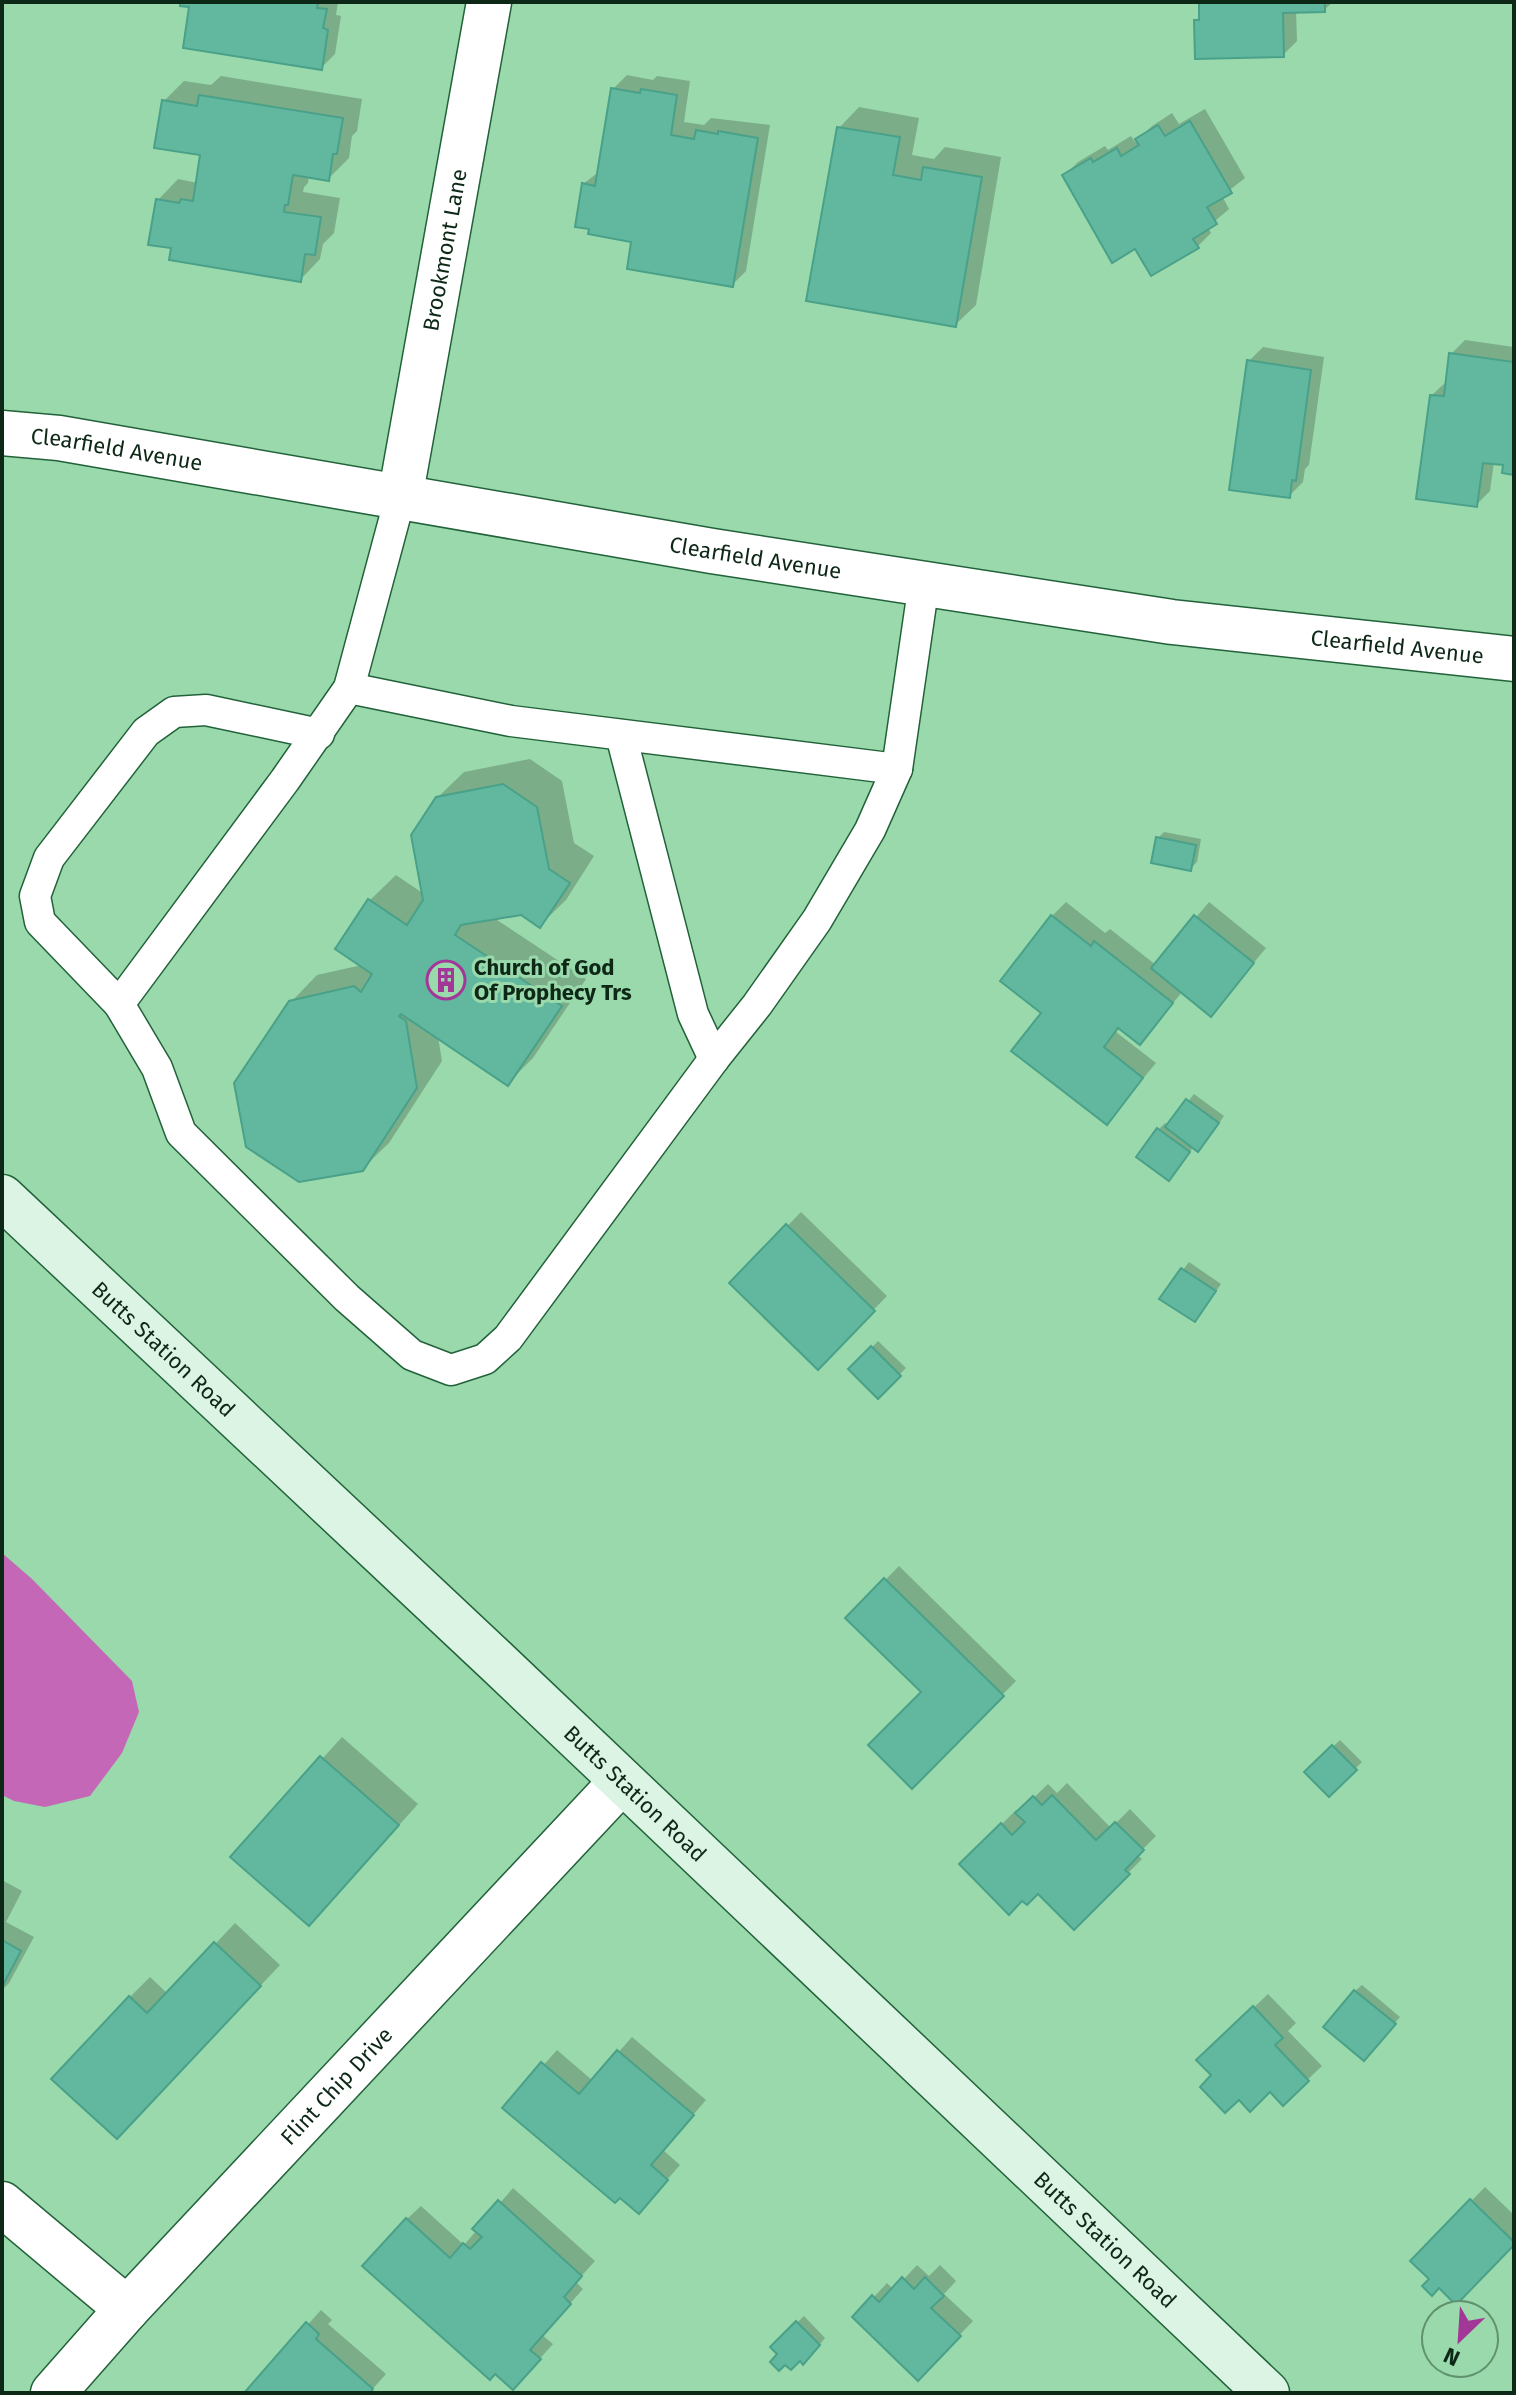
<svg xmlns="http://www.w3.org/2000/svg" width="1516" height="2395" font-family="'Fira Sans',sans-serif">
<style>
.water{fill:#c567b7}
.shadow{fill:#0003}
.building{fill:#62b89f;stroke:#4aa189;stroke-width:2}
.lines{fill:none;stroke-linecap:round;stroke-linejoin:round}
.service-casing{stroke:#22623a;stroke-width:33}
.minor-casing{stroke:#22623a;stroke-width:47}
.tertiary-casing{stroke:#22623a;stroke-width:47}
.secondary-casing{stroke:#22623a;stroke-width:47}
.service{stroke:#fff;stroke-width:30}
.minor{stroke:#fff;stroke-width:44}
.tertiary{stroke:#fff;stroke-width:44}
.secondary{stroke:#dcf4e3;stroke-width:44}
.labels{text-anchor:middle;stroke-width:6;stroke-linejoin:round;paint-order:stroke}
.street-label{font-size:22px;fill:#0d2816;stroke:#99d9ab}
.poi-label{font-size:22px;font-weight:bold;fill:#0d2816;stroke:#99d9ab;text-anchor:start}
</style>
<rect width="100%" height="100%" fill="#99d9ab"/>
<path class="water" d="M2 1553 32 1579 132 1681 139 1712 122 1753 90 1796 45 1807 14 1801 2 1795Z"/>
<g class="shadow">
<path d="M182 2H338L336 15 341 16 335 54 321 68Z"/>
<path d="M1201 2H1333L1324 10H1296L1297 41 1283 55 1196 20 1201 15Z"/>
<path d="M627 75 653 80 657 76 690 81 684 122 704 125 711 118 770 125 746 271 732 285 634 240 583 184 600 171 613 89Z"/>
<path d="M221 76 362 99 357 131 352 136 349 158 328 179 309 175 308 183 304 187 303 192 340 198 334 233 323 244 320 259 300 280 173 247 158 200 178 179 198 183 203 153 164 101 184 81 211 85Z"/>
<path d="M859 107 919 118 912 155 934 159 945 147 1001 157 976 305 955 325 839 128Z"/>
<path d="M1205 109 1245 178 1222 196 1229 209 1208 227 1211 233 1198 246 1136 247 1064 176 1078 162 1105 146 1108 150 1131 136 1135 142 1152 126 1172 113 1179 124Z"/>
<path d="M1465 340 1514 347V473L1505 464 1494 462 1490 491 1476 505 1432 395 1446 382 1451 354Z"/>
<path d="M1263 347 1324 357 1309 465 1305 469 1303 482 1290 495 1249 361Z"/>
<path d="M530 759 562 781 574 843 594 856 566 900 540 925 521 913 494 918 586 979 533 1058 508 1083 438 1037 442 1061 389 1143 362 1169 291 1002 317 975 362 965 370 900 396 875 424 894 437 798 464 772Z"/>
<path d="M1164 832 1201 839 1197 862 1190 869 1158 838Z"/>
<path d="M1066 902 1105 933 1110 929 1156 965 1209 902 1266 948 1211 1014 1183 991 1140 1043 1120 1027 1116 1032 1156 1063 1107 1122 1044 1013 1052 916Z"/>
<path d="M1194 1094 1224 1116 1205 1143 1194 1146 1175 1172 1139 1156 1159 1129 1165 1123 1169 1125Z"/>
<path d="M801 1212 887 1296 818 1367 732 1283Z"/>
<path d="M1189 1262 1221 1284 1201 1313 1162 1298Z"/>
<path d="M878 1341 906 1368 878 1396 851 1369Z"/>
<path d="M899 1566 1016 1681 912 1786 924 1692 848 1618Z"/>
<path d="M342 1737 418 1804 329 1903 233 1857Z"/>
<path d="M1340 1740 1362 1762 1329 1795 1306 1772Z"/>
<path d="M1067 1783 1111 1828 1130 1809 1156 1836 1137 1855 1142 1859 1074 1927 1038 1891 962 1864 1016 1810 1018 1813 1048 1784 1057 1793Z"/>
<path d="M2 1880 22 1891 6 1922 34 1937 9 1983 2 1990Z"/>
<path d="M235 1923 280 1965 137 2116 130 1997 150 1977 168 1994Z"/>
<path d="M1362 1985 1400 2017 1371 2052 1355 1991Z"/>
<path d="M1268 1994 1296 2023 1288 2031 1322 2066 1283 2103 1270 2089 1199 2060Z"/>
<path d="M632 2037 706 2100 663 2150 680 2165 652 2197 620 2195 505 2108 557 2050 593 2081Z"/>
<path d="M1485 2187 1514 2215V2243L1432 2279 1413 2261Z"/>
<path d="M513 2188 595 2261 576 2282 583 2289 542 2335 553 2344 526 2374 407 2219 421 2206 464 2245Z"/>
<path d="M917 2265 929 2276 940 2265 956 2281 944 2294 973 2321 918 2378 855 2317 887 2283 894 2290Z"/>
<path d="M321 2310 332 2320 328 2324 386 2374 369 2393H246Z"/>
<path d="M804 2316 825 2338 810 2356 800 2359 780 2354 772 2347Z"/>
</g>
<g class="building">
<path d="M180 2H318L317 8 327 9 323 28 328 30 322 70 183 48 189 7 180 6Z"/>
<path d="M1199 2H1325V12L1283 13 1284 57 1195 59 1194 20H1199Z"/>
<path d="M611 88 640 93 641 89 677 95 671 135 694 139 696 130 718 134V131L758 138 733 287 627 269 631 242 588 234 589 229 575 227 582 183 595 186Z"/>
<path d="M199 95 343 118 337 154H333L329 181 293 175 288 205H285L284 212 321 217 315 255 305 254 301 282 169 260 171 248 148 245 156 199 179 203 181 199 193 201 200 155 154 148 162 100 197 106Z"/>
<path d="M1190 121 1232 193 1207 207 1217 224 1193 239 1199 248 1151 276 1135 249 1112 263 1062 175 1091 158 1093 162 1117 148 1121 156 1139 145 1135 139 1158 125 1165 136Z"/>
<path d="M837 127 900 137 893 175 921 180 923 167 982 177 956 327 806 301Z"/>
<path d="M1449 353 1514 362V475L1502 473 1503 465 1483 463 1477 507 1416 499 1430 395 1444 396Z"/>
<path d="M1247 360 1311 370 1296 481 1292 480 1290 498 1229 490Z"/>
<path d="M503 784 537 807 549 869 570 883 540 928 521 915 461 925 455 935 562 1006 508 1086 401 1014 399 1016 406 1021 417 1088 363 1171 299 1182 246 1147 234 1083 289 1001 354 986 361 992 372 974 335 949 368 899 407 925 423 900 411 835 436 797Z"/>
<path d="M1156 837 1196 845 1191 871 1151 863Z"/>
<path d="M1051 915 1091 946 1094 941 1173 1003 1140 1045 1118 1028 1104 1047 1143 1078 1107 1125 1011 1051 1041 1013 1000 981Z"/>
<path d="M1194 915 1254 963 1211 1017 1151 968Z"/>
<path d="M1186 1099 1219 1123 1198 1152 1165 1127Z"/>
<path d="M1157 1128 1190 1152 1169 1181 1136 1157Z"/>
<path d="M786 1224 875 1311 818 1370 729 1283Z"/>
<path d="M1181 1268 1216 1291 1195 1322 1159 1299Z"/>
<path d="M871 1346 901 1376 878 1399 848 1369Z"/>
<path d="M884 1578 1004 1696 912 1789 868 1745 921 1692 845 1618Z"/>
<path d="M1332 1745 1357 1770 1329 1797 1304 1772Z"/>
<path d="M320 1756 399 1825 309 1926 230 1857Z"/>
<path d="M1052 1795 1096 1840 1115 1822 1144 1850 1125 1870 1130 1874 1074 1930 1038 1894 1027 1905 1022 1901 1009 1915 959 1864 1001 1823 1012 1835 1025 1822 1015 1813 1033 1796 1042 1805Z"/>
<path d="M2 1940 21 1951 2 1987Z"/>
<path d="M214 1942 261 1986 117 2139 51 2079 129 1996 147 2013Z"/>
<path d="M1354 1990 1396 2024 1364 2061 1323 2027Z"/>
<path d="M1253 2006 1283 2038 1275 2045 1309 2081 1283 2106 1270 2092 1250 2112 1239 2100 1225 2113 1200 2087 1211 2075 1196 2060Z"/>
<path d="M617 2050 694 2115 651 2165 668 2180 639 2214 620 2198 615 2203 502 2108 541 2062 579 2094Z"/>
<path d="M1470 2199 1514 2242V2245L1456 2305 1439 2288 1432 2296 1422 2286 1429 2279 1410 2261Z"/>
<path d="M498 2200 582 2276 564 2297 571 2304 530 2350 541 2359 513 2390 495 2374 490 2380 362 2266 406 2218 450 2258 463 2243 470 2249 482 2237 472 2229Z"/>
<path d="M902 2277 914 2289 925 2277 944 2296 931 2308 961 2336 918 2381 852 2317 872 2295 879 2302Z"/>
<path d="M796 2321 820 2345 803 2365 800 2361 791 2370 785 2365 779 2371 770 2362 777 2354 770 2347Z"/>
<path d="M306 2322 319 2334 316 2339 373 2389 370 2393H244Z"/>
</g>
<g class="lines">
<defs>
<g id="service">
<path d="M349 688 511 721 897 769"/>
<path d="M319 734 206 710 174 712 146 732 49 858 35 896 40 922 119 1004 157 1068 181 1133 347 1298 412 1355 451 1370 485 1359 508 1338 714 1059 757 1005 817 920 870 830 897 769 924 583"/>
<path d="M621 735 693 1014 714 1059"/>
<path d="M119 1004 285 780 349 688 400 498"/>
</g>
<g id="minor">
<path id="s1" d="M400 498 489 2"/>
<path d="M2 2204 127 2309"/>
<path id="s2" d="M53 2393 127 2309 622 1781"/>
</g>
<g id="tertiary">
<path id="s3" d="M2 433 59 438 712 551 1172 622 1514 659"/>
</g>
<g id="secondary">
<path id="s4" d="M2 1197 494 1659 1267 2393"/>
</g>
</defs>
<use href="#service" class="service-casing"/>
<use href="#minor" class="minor-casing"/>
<use href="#tertiary" class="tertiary-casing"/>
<use href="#secondary" class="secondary-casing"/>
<use href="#service" class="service"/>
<use href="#minor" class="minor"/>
<use href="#tertiary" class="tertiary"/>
<use href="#secondary" class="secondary"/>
</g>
<defs>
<symbol id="building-ring" viewBox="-11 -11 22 22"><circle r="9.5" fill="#99d9ab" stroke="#a33797" stroke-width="1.5"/><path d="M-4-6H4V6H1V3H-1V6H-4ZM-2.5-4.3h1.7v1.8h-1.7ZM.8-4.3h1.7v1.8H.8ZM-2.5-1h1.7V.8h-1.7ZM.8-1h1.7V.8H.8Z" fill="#a33797"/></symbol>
</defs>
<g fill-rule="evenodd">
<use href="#building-ring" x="424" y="958" width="44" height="44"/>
</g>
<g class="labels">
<g class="street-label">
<text dy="8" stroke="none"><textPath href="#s1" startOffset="252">Brookmont Lane</textPath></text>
<text dy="8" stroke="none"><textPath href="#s3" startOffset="116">Clearfield Avenue</textPath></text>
<text dy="8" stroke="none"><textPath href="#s3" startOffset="764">Clearfield Avenue</textPath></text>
<text dy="8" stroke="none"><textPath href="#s3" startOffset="1412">Clearfield Avenue</textPath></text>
<text dy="8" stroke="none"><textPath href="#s4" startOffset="222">Butts Station Road</textPath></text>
<text dy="8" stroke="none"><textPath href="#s4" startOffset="870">Butts Station Road</textPath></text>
<text dy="8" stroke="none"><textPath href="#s2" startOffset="418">Flint Chip Drive</textPath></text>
<text dy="8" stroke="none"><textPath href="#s4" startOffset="1518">Butts Station Road</textPath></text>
</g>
<g class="poi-label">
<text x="474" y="975">Church of God<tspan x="474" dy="25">Of Prophecy Trs</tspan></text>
</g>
</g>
<rect width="1516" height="2395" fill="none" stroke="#0d2816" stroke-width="8"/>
<g transform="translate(1460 2339) rotate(205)"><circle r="38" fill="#99d9ab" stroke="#61926f" stroke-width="2"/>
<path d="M0-6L14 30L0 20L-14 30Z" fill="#a33797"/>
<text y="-12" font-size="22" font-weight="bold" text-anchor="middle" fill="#0d2816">N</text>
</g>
</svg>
